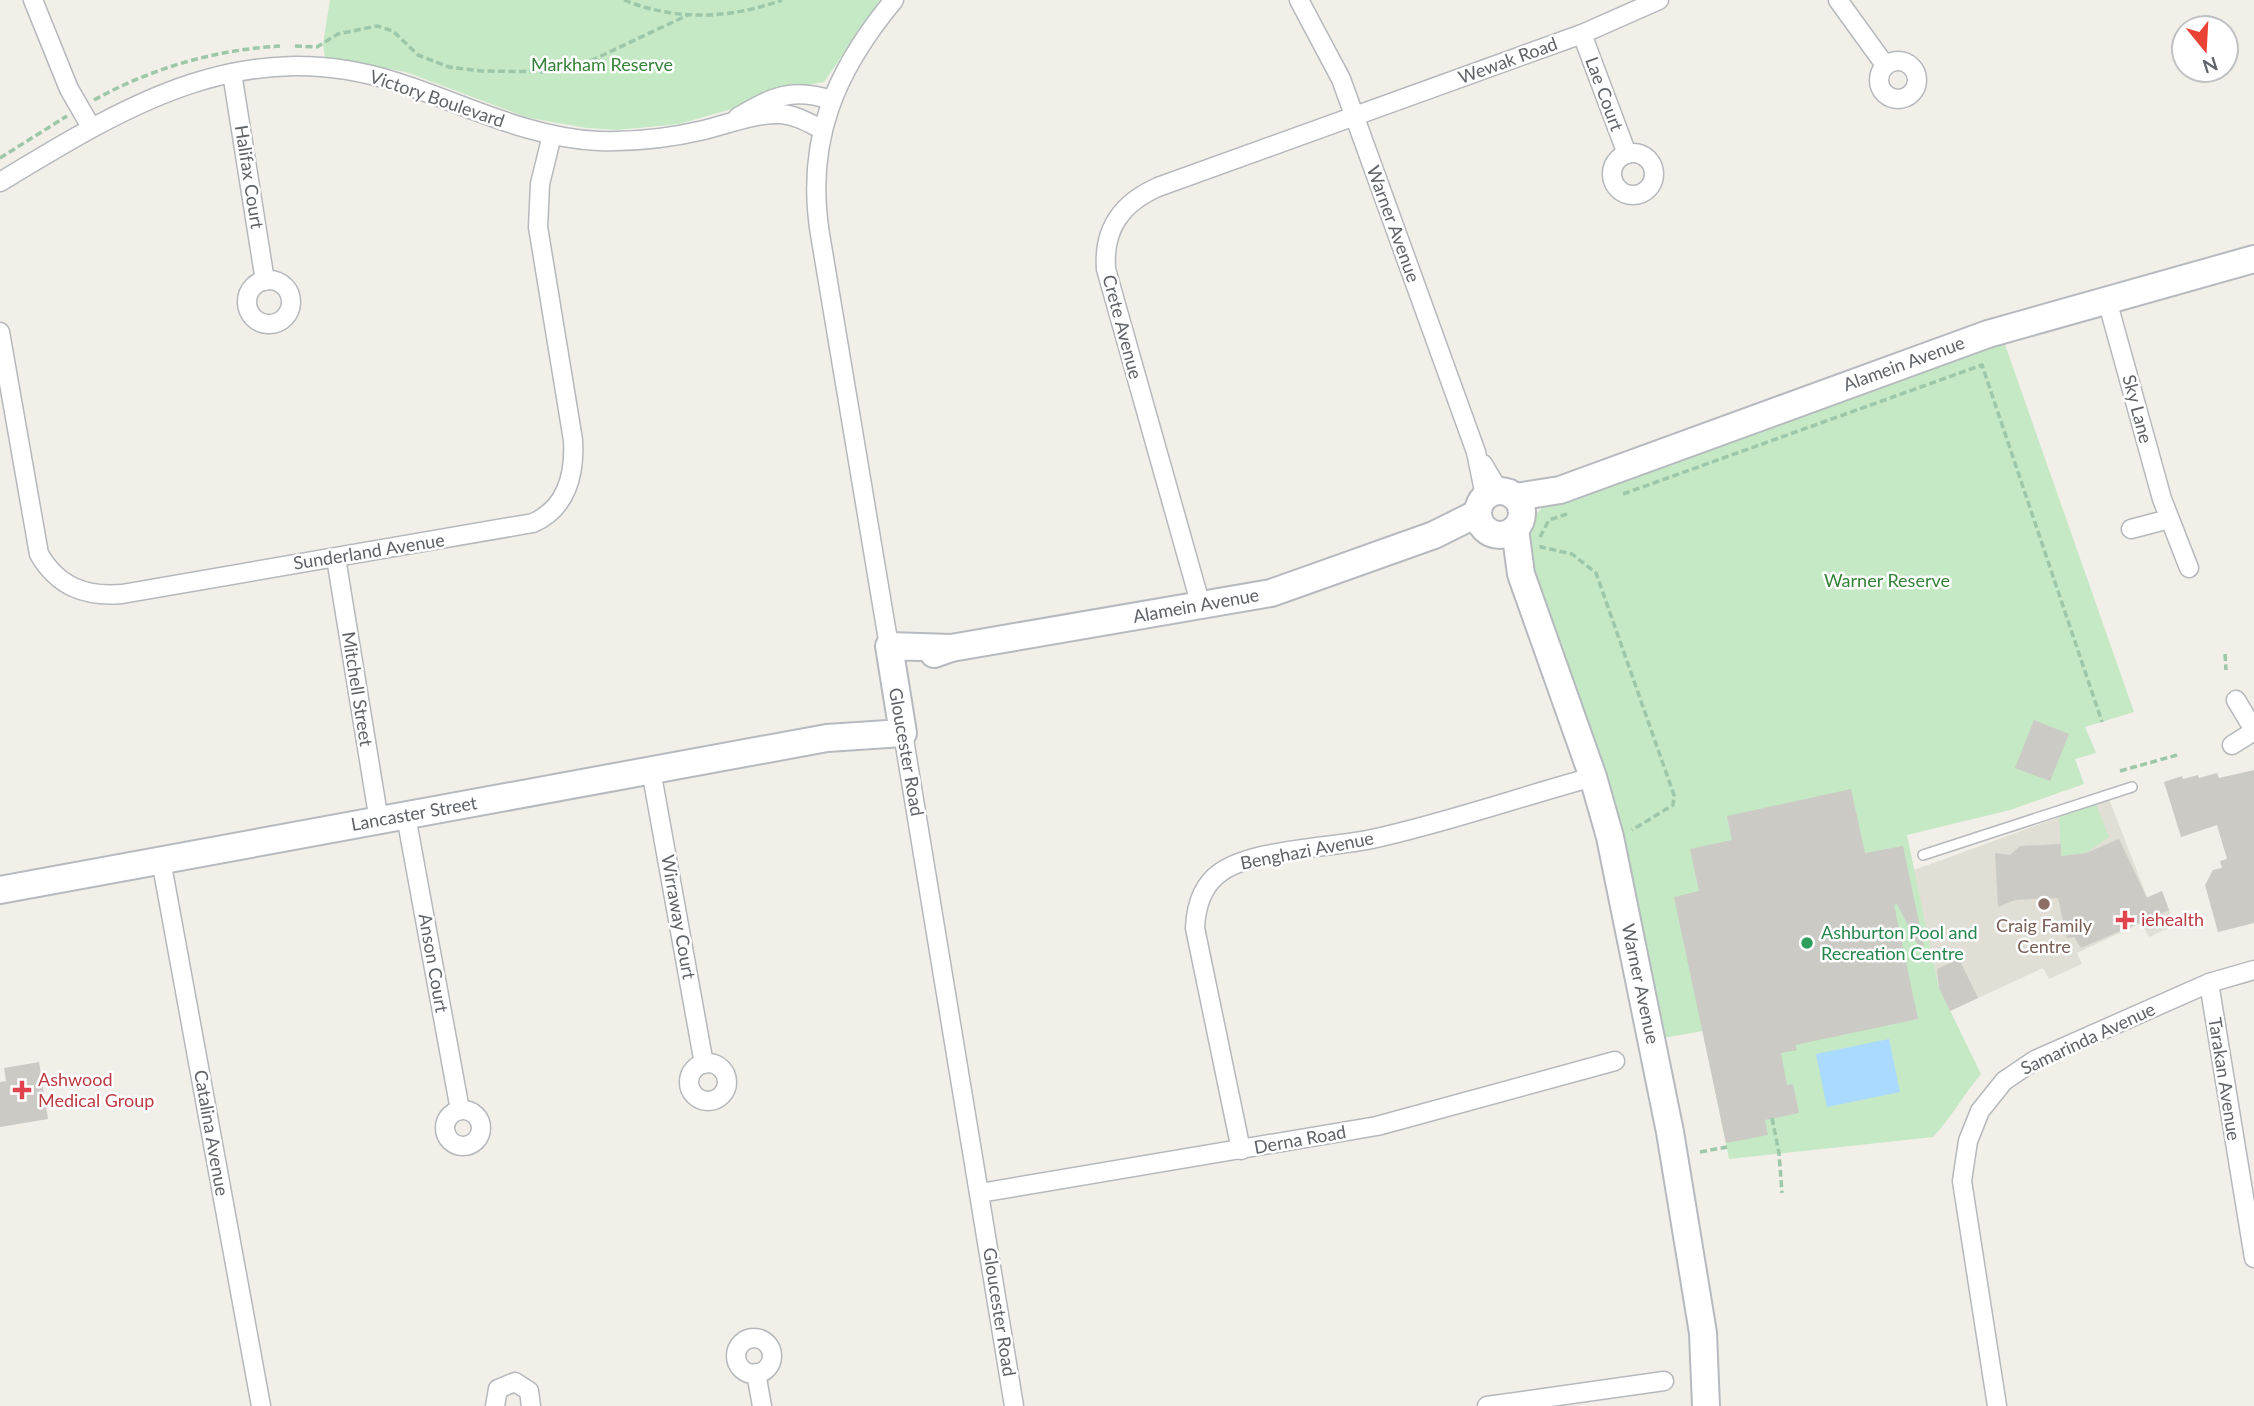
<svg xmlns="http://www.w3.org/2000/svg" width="2254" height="1406" font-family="Lato,sans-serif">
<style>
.education{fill:#e1ded6}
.green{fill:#c5e8c5}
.water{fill:#aadaff}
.building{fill:#cccac5}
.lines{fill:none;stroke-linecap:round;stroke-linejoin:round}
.lane-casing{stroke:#b5b8bc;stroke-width:12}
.street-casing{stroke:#b5b8bc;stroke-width:21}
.secondary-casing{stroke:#b6babf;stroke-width:30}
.path{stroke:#9cc7a9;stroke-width:3.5;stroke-dasharray:7 3.5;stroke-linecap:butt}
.lane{stroke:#fff;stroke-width:9}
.street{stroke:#fff;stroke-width:18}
.secondary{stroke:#fff;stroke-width:26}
.education-dot{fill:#8d6e63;stroke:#fff;stroke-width:2.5}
.health-dot{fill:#e0444e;stroke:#fff;stroke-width:2.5}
.leisure-dot{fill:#2e9e5b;stroke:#fff;stroke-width:2.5}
.labels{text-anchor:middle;stroke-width:5;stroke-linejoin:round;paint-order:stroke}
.street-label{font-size:18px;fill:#5f6368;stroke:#fff}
.park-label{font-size:18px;fill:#348238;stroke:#fff}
.health-label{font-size:18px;fill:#be3a42;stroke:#fff;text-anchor:start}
.education-label{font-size:18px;fill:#785e54;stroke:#fff}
.leisure-label{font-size:18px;fill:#27864d;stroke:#fff;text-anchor:start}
</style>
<rect width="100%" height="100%" fill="#f1efe8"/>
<path class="education" d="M2109 799 2147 897 2162 891 2175 925 2149 937 2141 923 2077 953 2082 964 2049 979 2043 968 1950 1011 1939 988 1914 870Z"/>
<g class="green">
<path d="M330 0H880L824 82 786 89 739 107 679 124 617 130 587 128 529 118 406 72 325 57 323 44Z"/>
<path d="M2003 339 2134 712 2085 727 2096 753 2075 759 2084 784 2010 810 1907 835 1939 988 1981 1074C1964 1094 1951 1118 1933 1137L1729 1159 1703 1031 1663 1038 1526 558 1524 526 1544 506Z"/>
<path d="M2096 804 2109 837 2086 853 2061 856 2059 817Z"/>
</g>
<path class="water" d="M1889 1039 1900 1092 1827 1107 1816 1054Z"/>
<g class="building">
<path d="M2034 720 2069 734 2050 781 2015 768Z"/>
<path d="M2254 770V923L2218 932 2205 885 2213 870 2222 868 2220 861 2227 859 2217 825 2181 837 2164 782 2182 776 2183 779 2198 775 2199 778 2217 773 2219 778Z"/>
<path d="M1851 789 1865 853 1903 846 1924 946 1919 947 1897 904 1894 905 1918 1019 1795 1045 1797 1050 1781 1053 1787 1085 1793 1084 1799 1113 1765 1120 1768 1135 1726 1143 1674 897 1699 891 1690 849 1732 840 1727 816Z"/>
<path d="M2119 839 2147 898 2162 891 2169 910 2081 948 2074 937 2067 938 2058 898 2015 900 1998 907 1995 853 2010 855 2020 846 2061 844V856L2086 853Z"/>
<path d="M1959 959 1978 998 1950 1011 1939 988 1937 969Z"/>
<path d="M39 1062 48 1119 0 1127V1082L6 1081 4 1068Z"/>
</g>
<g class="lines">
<defs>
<path id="lane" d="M1923 855 2132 787"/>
<g id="street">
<path d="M33 0 69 89 91 127"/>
<path d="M1299 0 1341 79 1476 452 1485 496"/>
<path d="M1838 0 1885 65"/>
<path d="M1582 34 1627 154"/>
<circle cx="1898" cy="80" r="19"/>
<path d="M232 73 265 281"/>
<path d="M738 117C772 97 792 87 831 100"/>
<circle cx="1633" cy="174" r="21"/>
<path d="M0 182C126 106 241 33 396 82 463 103 527 138 599 141 633 142 670 138 704 130 728 124 756 113 781 114 796 115 809 123 821 129"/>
<circle cx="269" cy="302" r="22"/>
<path d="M2107 300 2162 499 2189 568"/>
<path d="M0 332 39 554C58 587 86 597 122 594L533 523C567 508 575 474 573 440L538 227 540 184 552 135"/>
<path d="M1483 464 1499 491"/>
<path d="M2131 529 2169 519"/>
<path d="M336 558 379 821"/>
<path d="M1201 606 1106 269C1103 228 1122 203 1158 187L1582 34 1659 0"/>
<path d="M889 646 820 234C805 141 835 71 894 0"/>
<path d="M2236 700 2254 730"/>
<path d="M903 733 1014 1406"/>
<path d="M2232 745 2254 731"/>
<path d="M651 770 704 1064"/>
<path d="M406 816 460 1110"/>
<path d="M161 860 261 1406"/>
<path d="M2209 983 2254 1258"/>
<circle cx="708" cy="1082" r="19"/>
<circle cx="463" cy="1128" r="18"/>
<path d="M1241 1150 1195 928C1196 906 1202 885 1221 872 1254 849 1330 848 1372 839 1446 823 1519 797 1593 777"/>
<path d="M980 1193 1377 1126 1615 1061"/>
<circle cx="754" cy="1356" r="18"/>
<path d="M756 1373 762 1406"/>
<path d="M495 1406 498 1389 515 1382 529 1391 531 1406"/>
<path d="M1487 1406 1664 1381"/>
<path d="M1997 1406 1962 1181 1968 1141 1980 1111 2004 1081 2035 1060 2209 983 2254 970"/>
</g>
<g id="secondary">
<circle cx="1500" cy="513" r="22"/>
<path d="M1516 497 1560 490 1988 334 2254 259"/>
<path d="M1515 529 1521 574 1593 777 1610 837 1670 1132 1703 1333 1706 1406"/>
<path d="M934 654 951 648 1271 593 1434 535 1478 513"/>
<path d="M0 890 827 738 903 733 889 646 951 648"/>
</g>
</defs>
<use href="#lane" class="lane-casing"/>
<use href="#street" class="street-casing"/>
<use href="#secondary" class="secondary-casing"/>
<g class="path">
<path d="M624 0C675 21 730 19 782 0"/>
<path d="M295 46 317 47 338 34 377 26 393 31 418 55 449 67 481 71 554 72 586 63 688 15"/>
<path d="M94 100C152 68 214 50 280 46"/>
<path d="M0 158 67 116"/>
<path d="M1623 494 1982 365 2102 722"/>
<path d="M1540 537 1549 520 1567 514"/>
<path d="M1541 545V547L1572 554 1596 573 1674 795 1673 805 1632 830"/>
<path d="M2225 654 2226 670"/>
<path d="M2120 771 2177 755"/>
<path d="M1772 1118 1779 1153 1782 1193"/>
<path d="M1700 1152 1727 1147"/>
</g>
<use href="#lane" class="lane"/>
<use href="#street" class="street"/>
<use href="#secondary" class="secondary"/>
</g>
<circle class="education-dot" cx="2044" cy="904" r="7"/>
<g class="health-dot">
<path d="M2121.5 909.5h7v7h7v7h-7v7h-7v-7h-7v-7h7z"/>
<path d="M18.5 1079.5h7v7h7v7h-7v7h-7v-7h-7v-7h7z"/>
</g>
<circle class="leisure-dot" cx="1807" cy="943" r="7"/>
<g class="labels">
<g class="street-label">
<text transform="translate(1508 61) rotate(-20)" y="6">Wewak Road</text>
<text transform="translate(1604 94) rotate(70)" y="6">Lae Court</text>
<text transform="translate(437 99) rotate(19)" y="6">Victory Boulevard</text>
<text transform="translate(249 177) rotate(81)" y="6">Halifax Court</text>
<text transform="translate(1393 224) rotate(70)" y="6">Warner Avenue</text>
<text transform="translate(1122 327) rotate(75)" y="6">Crete Avenue</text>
<text transform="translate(1904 364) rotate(-20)" y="6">Alamein Avenue</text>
<text transform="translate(2137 409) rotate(75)" y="6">Sky Lane</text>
<text transform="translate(369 552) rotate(-9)" y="6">Sunderland Avenue</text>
<text transform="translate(1196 606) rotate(-10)" y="6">Alamein Avenue</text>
<text transform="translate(357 689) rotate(81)" y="6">Mitchell Street</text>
<text transform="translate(906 752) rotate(80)" y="6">Gloucester Road</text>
<text transform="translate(414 814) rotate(-10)" y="6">Lancaster Street</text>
<text transform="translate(1307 851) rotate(-11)" y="6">Benghazi Avenue</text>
<text transform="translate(678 917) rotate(80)" y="6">Wirraway Court</text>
<text transform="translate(433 963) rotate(80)" y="6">Anson Court</text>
<text transform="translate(1640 984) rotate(78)" y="6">Warner Avenue</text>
<text transform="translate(2088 1039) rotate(-25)" y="6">Samarinda Avenue</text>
<text transform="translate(2224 1079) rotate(81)" y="6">Tarakan Avenue</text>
<text transform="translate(211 1133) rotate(80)" y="6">Catalina Avenue</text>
<text transform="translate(1300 1140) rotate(-10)" y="6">Derna Road</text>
<text transform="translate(999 1312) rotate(81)" y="6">Gloucester Road</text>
</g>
<g class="park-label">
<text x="602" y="71">Markham Reserve</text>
<text x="1887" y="587">Warner Reserve</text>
</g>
<g class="health-label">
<text x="2141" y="926">iehealth</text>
<text x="38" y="1086">Ashwood<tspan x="38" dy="21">Medical Group</tspan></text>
</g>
<g class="education-label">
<text x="2044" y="932">Craig Family<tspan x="2044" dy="21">Centre</tspan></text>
</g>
<g class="leisure-label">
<text x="1821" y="939">Ashburton Pool and<tspan x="1821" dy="21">Recreation Centre</tspan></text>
</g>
</g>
<g transform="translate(2205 49) rotate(162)"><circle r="33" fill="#ffffff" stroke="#bfc1c3" stroke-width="2"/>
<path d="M0-5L12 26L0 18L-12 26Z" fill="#ea4335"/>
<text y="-10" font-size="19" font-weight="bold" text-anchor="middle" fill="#5f6368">N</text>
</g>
</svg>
